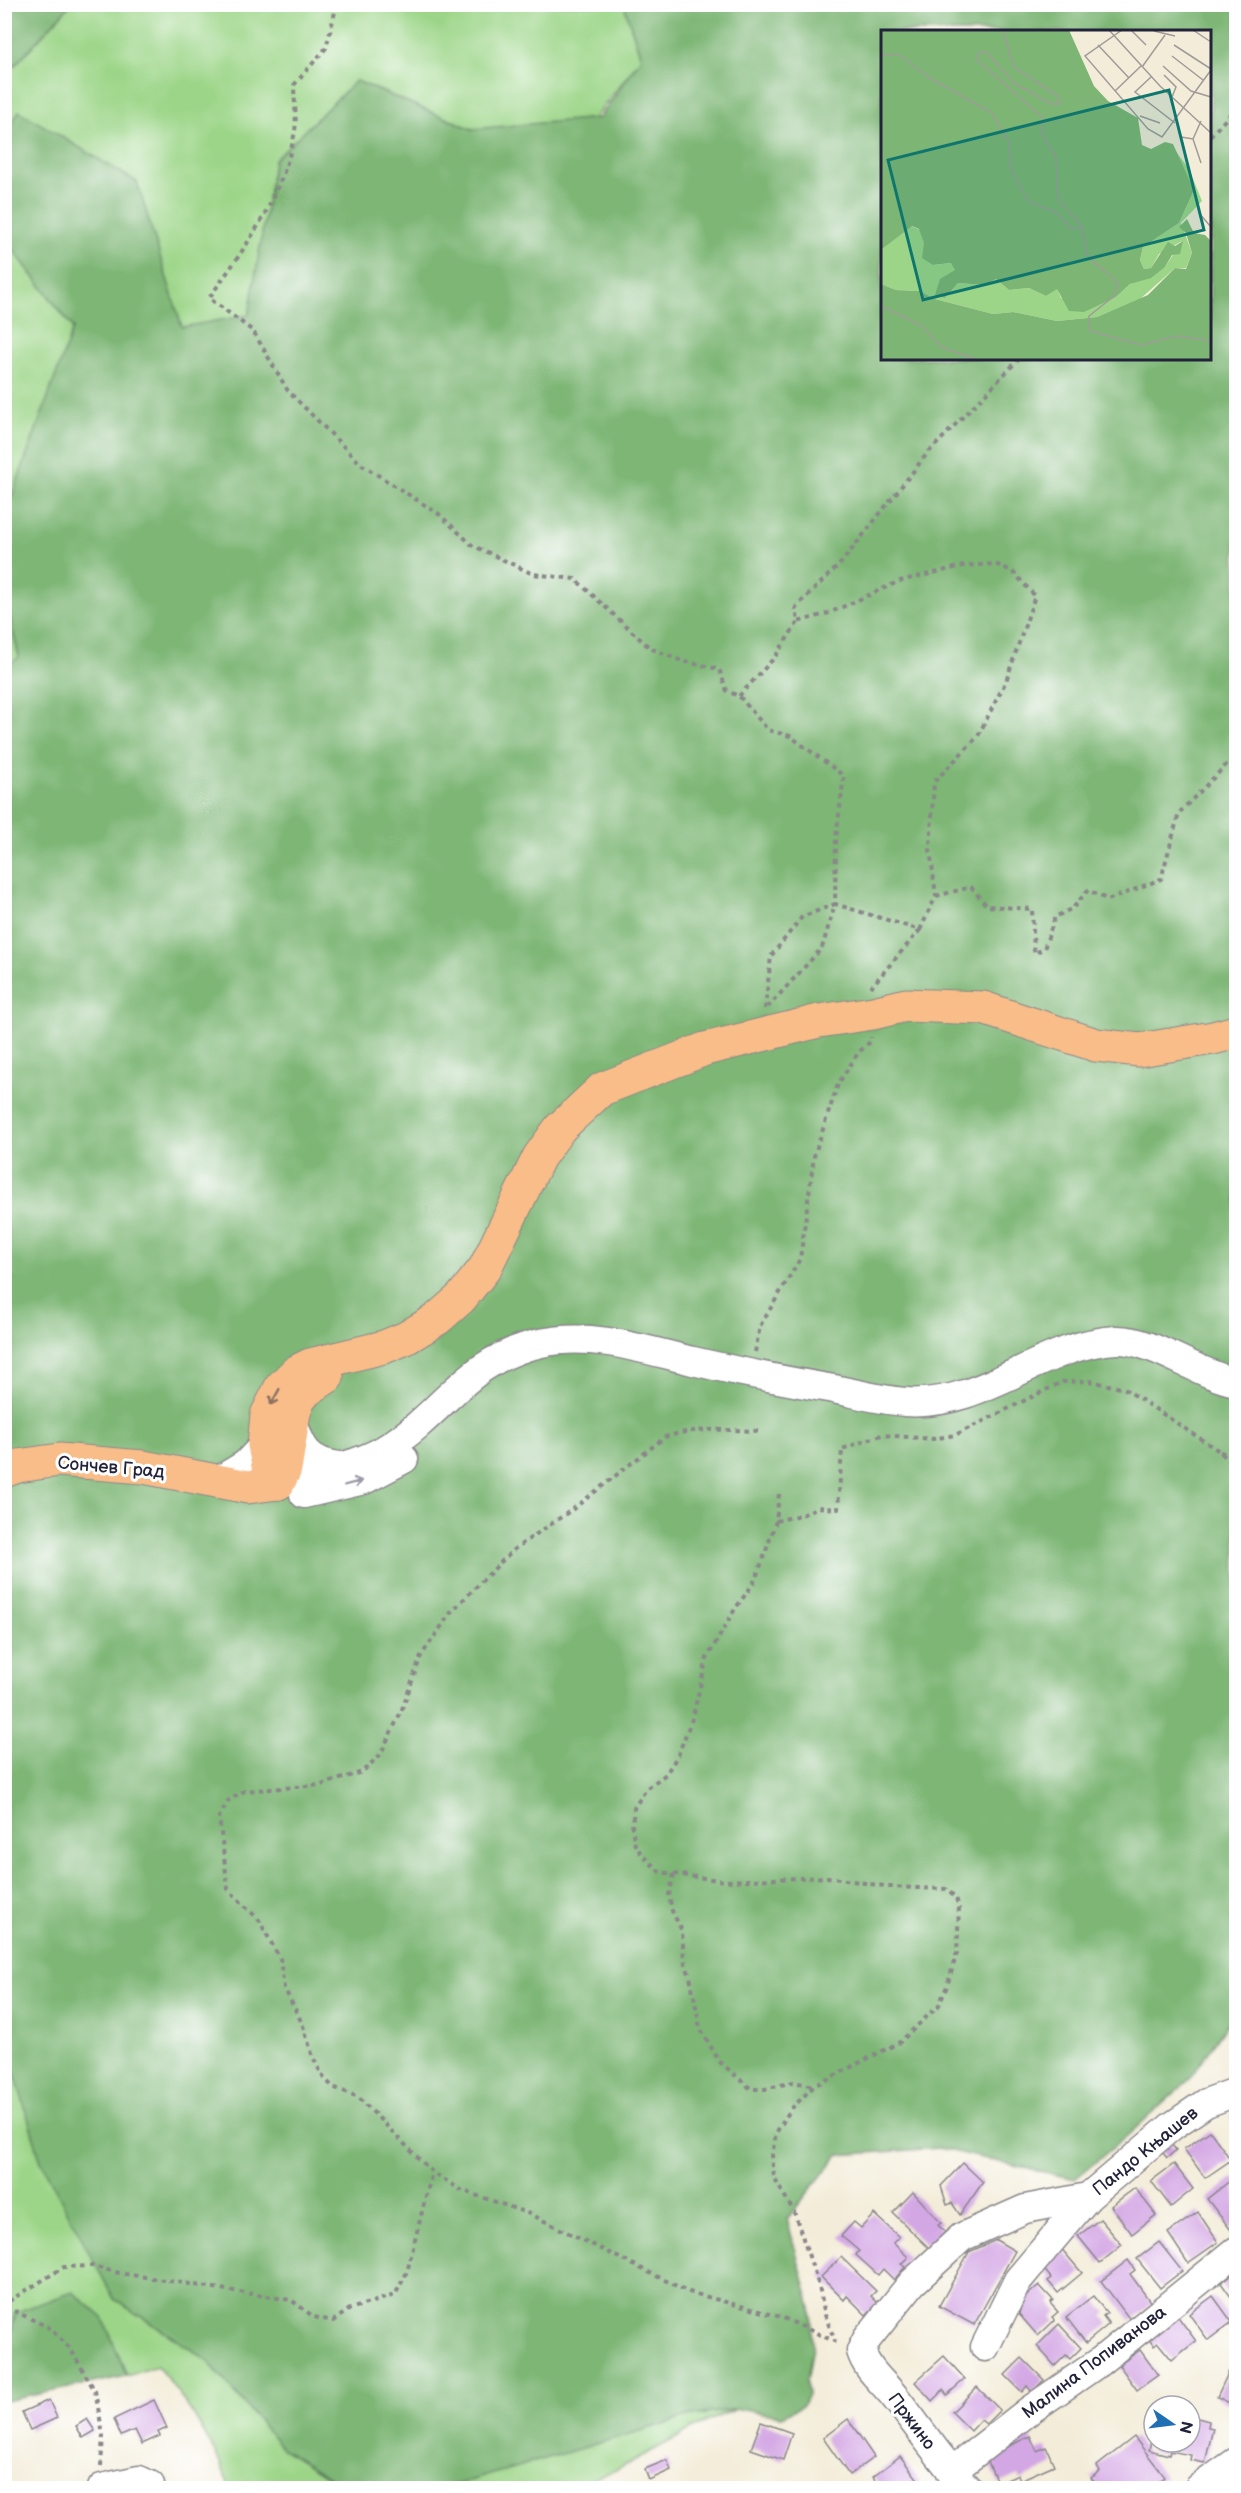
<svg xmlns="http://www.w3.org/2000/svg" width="1241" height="2493" font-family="'Balsamiq Sans',sans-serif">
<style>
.green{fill:#9cd588;stroke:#5f7c62;stroke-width:1.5}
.forest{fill:#7db674;stroke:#506c58;stroke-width:1.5;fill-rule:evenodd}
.building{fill:#d3a6e4}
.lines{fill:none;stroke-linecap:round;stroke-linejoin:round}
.minor-casing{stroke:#8a878a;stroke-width:31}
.major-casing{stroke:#8a878a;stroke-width:35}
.path{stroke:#8a878a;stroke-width:4;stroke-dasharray:4.5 4.5;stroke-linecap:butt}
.minor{stroke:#fff;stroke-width:28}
.major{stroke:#f8bd88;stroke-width:33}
.oneway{stroke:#8d7062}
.oneway2{stroke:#9c9ca7}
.labels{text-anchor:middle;stroke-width:6;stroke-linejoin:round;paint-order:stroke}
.street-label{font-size:18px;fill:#22223b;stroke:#fff}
.inset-road{fill:none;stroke:#9f9b99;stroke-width:1.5}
.view{fill:#0f766e;fill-opacity:0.15;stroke:#0f766e;stroke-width:3}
.inset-edge{fill:none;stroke:#22223b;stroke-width:3}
</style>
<rect width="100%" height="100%" fill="#fff"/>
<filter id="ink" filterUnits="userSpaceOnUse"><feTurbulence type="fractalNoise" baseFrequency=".0167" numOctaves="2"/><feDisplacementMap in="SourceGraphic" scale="12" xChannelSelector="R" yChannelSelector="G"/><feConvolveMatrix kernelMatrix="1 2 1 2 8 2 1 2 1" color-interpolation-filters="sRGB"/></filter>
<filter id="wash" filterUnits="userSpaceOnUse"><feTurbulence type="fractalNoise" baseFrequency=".008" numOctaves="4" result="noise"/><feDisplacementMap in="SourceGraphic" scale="24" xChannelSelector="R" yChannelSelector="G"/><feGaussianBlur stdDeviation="1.35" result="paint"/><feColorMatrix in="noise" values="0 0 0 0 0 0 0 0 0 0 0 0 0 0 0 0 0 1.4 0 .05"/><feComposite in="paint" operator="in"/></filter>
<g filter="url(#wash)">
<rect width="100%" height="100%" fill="#f3ecd8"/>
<g class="green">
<path d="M70 5H624L641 58 593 120 472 129 356 81 274 160 249 316 183 343 20 111 5 134V76Z"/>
<path d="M5 239 73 328 5 518Z"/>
<path d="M4 594 19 657 5 668H4Z"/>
<path d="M4 2037 11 2064 114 2299 206 2359 283 2449 345 2488H230C214 2442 188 2403 157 2366L127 2376 103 2318 5 2340Z"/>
<path d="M737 2409 710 2420 616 2470 568 2488H445L691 2416Z"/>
</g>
<g class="forest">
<path d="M5 4 70 5 5 76 4 5Z"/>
<path d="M624 5H1236V2011L1190 2079 1127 2136 1075 2179 939 2148 838 2155 787 2219 811 2307 813 2346 807 2381 808 2394 803 2405 782 2416 737 2409 691 2416 445 2488H345L283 2449 206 2359 114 2299 41 2162 4 2037V668L19 657 5 594 4 518 73 328 5 239V134L19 111 137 182 182 327 249 315 274 160 356 81 472 129 599 118 641 58ZM882 32H1210V358H882Z"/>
<path d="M73 2292 103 2318 127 2376 5 2401V2340H10L16 2312Z"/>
</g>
<g id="blocks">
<g class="building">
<path d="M1236 2113V2131L1230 2117Z"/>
<path d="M1210 2131 1231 2160 1205 2178 1184 2149Z"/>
<path d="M1167 2139 1176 2150 1167 2158 1158 2147Z"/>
<path d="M963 2163 983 2182 960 2215 952 2203 947 2205 941 2186Z"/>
<path d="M1174 2164 1193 2189 1171 2207 1151 2181Z"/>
<path d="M1236 2176V2232L1234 2234 1207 2199Z"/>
<path d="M1135 2188 1156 2215 1132 2234 1111 2206Z"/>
<path d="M913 2192 941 2223 938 2225 946 2233 930 2249 893 2213Z"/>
<path d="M1198 2212 1218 2242 1188 2263 1168 2233Z"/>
<path d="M874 2214 899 2237 893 2243 908 2257 901 2264 905 2267 894 2280 883 2269 878 2275 856 2255 859 2251 841 2236 854 2222 861 2228Z"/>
<path d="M1100 2219 1122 2245 1100 2263 1078 2236Z"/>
<path d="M996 2240 1015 2251 974 2325 939 2306 969 2252Z"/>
<path d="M1159 2242 1182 2271 1160 2288 1137 2259Z"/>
<path d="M1059 2246 1082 2273 1058 2293 1048 2281 1051 2278 1043 2268Z"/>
<path d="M841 2257 876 2291 871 2296 878 2303 866 2315 847 2296 844 2300 821 2277Z"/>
<path d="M1128 2260 1135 2270 1130 2274 1152 2304 1131 2321 1101 2281Z"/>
<path d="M1236 2271V2304L1221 2283Z"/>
<path d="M1039 2285 1053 2300 1050 2303 1058 2312 1052 2317 1055 2320 1038 2336 1019 2314 1022 2300Z"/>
<path d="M1093 2296 1107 2313 1103 2316 1109 2324 1086 2343 1066 2317Z"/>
<path d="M1213 2296 1232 2322 1208 2340 1189 2314Z"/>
<path d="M1173 2310 1196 2341 1172 2360 1158 2343 1154 2346 1144 2333Z"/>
<path d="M1059 2324 1081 2348 1070 2359 1066 2355 1055 2366 1037 2346Z"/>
<path d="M1140 2350 1158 2375 1137 2390 1119 2365Z"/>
<path d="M944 2356 965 2379 947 2395 943 2390 932 2401 915 2382Z"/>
<path d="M1022 2358 1044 2380 1032 2392 1027 2386 1022 2392 1005 2375Z"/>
<path d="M1230 2369 1236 2372V2406L1217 2397Z"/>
<path d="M977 2387 1000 2410 986 2424 981 2420 971 2431 952 2412Z"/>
<path d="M49 2400 57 2418 30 2430 22 2412Z"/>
<path d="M154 2400 167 2428 158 2432 160 2436 142 2444 135 2430 121 2436 114 2419Z"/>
<path d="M1190 2416 1209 2421 1208 2427 1213 2428 1205 2463 1190 2460 1191 2455 1170 2451 1169 2455 1149 2450 1153 2432 1154 2442H1190Z"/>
<path d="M87 2419 95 2431 83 2438 76 2426Z"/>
<path d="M848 2419 874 2457 849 2475 823 2438Z"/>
<path d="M761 2422 792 2433 783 2460 751 2449Z"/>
<path d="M1030 2436 1037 2451 1046 2447 1054 2465 1020 2480 1018 2475 998 2484 986 2457Z"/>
<path d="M1134 2437 1165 2477 1150 2488H1099L1091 2478 1100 2471 1097 2466Z"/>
<path d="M900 2456 920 2482 912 2488H882L873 2477Z"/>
<path d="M667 2460 671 2470 649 2480 645 2469Z"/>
</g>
</g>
</g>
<g filter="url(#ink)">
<use href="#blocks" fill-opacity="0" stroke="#8a878a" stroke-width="1.5"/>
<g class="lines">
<defs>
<g id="minor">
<path d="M293 1421C301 1449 309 1462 339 1466"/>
<path d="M218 1481 246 1464 264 1445"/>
<path d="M278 1483C314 1471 357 1468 390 1446 446 1410 467 1359 541 1343 593 1332 642 1349 693 1361 740 1372 787 1381 834 1389 858 1394 881 1400 905 1402 983 1408 1041 1344 1116 1340 1153 1339 1196 1374 1236 1382"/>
<path d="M304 1494 364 1480 404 1459"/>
<path d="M985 2347 1018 2280 1088 2197"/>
<path d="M951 2472 1030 2410 1098 2363 1236 2251"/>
<path d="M102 2488 139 2480 150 2485"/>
<path d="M967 2488C940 2460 919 2427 894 2396 882 2381 867 2370 861 2351L867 2339 912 2283 962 2237 1025 2209 1088 2197 1172 2126 1206 2103 1236 2092"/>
<path d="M1199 2488 1236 2462"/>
</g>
<g id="major">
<path d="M4 1471 18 1466 59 1460 143 1467 248 1487 278 1483"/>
<path d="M278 1483 269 1470 264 1445 267 1415 281 1387 296 1372 310 1365 384 1347 406 1338 437 1319 461 1298 485 1268 539 1157 560 1128 602 1089 705 1049 819 1021 873 1013 906 1005 983 1008 1096 1045 1139 1050 1213 1038 1236 1032"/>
<path d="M278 1483 285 1469 294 1413 298 1401 306 1391 327 1377"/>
</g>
</defs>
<use href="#minor" class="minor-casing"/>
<use href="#major" class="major-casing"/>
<g class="path">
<path d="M337 4 326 48 294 85C294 100 297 117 295 131 283 197 247 245 209 298L253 331 288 391 362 465 439 514 472 545 533 574 575 579 650 648 682 661 719 669 727 691 739 696 768 730 790 736 844 776 836 838 835 904 920 930 871 987"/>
<path d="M1210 136 1236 108"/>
<path d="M739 696 775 657 798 622"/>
<path d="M936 896 971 887 987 906 1032 909 1034 953 1044 949 1055 917 1073 908 1088 890 1108 900 1161 879 1179 813 1226 765 1236 768"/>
<path d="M920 930 936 896 930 849 934 782 978 736 1006 681 1035 596 1012 571 995 564 963 566 900 581 829 613 798 622 796 607 842 562 926 455 1020 358"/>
<path d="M765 1009 771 956 802 917 835 904 822 948 768 1007"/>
<path d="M755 1352 760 1326 800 1259 814 1156 838 1084 858 1053 871 1041V1037"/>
<path d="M758 1431C726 1430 696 1427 665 1437L573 1509 513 1550 452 1611 421 1656 401 1712 380 1755 362 1772 321 1785 244 1791 229 1800 219 1817 228 1889 259 1920 280 1959 284 1988 302 2023 313 2057 323 2077 333 2087 358 2097 432 2172 461 2190 530 2214 689 2292 781 2317 836 2342"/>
<path d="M1220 1452 1236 1456"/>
<path d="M779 1494 776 1521 763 1560 753 1584 735 1609 707 1658 693 1716 678 1755 666 1774 646 1789 634 1808 632 1828 635 1845 643 1856 660 1872 725 1881 827 1877 890 1887 946 1889 956 1898 959 1907 957 1953 947 1986 939 2005 900 2042 814 2086 791 2109 776 2133 772 2155 774 2178 794 2212 819 2286 825 2315 835 2341"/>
<path d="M776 1521 804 1514 818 1507 838 1509 842 1449 882 1435 933 1439 955 1435 1062 1382 1090 1381 1125 1389 1219 1451 1236 1467"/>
<path d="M674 1874 669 1895 672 1911 682 1931 684 1960 690 1976 700 2028 719 2061 751 2089H765L793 2082 814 2086"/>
<path d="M101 2466 103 2435 95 2391 70 2348 48 2327 8 2308 9 2301 64 2267 92 2266 119 2273 291 2300 314 2317 333 2321 350 2309 395 2295 407 2272 432 2172"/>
</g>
<use href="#minor" class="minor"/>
<use href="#major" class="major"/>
</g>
<defs><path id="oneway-shaft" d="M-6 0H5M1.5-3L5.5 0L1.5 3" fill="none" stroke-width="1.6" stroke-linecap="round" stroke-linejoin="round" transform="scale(1.5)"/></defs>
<use class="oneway" href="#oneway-shaft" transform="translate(275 1397) rotate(119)"/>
<use class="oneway2" href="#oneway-shaft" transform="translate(353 1483) rotate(-15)"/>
</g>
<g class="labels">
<g class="street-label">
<text transform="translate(111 1467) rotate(5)" y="6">Сончев Град</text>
<text transform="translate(1145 2151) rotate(-39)" y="6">Пандо Књашев</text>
<text transform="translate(1094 2362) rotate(-37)" y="6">Малина Попиванова</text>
<text transform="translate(912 2421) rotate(53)" y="6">Пржино</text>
</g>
</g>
<g transform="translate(881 30)">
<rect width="330" height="330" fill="#f3ecd8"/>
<path d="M293 119 308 139 321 171 300 193 311 223 305 238H294L259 269 216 287 176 291 132 282 112 284 54 269 39 261 15 260 0 254V220L30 196 39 200 52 235 71 233 75 240 64 268 77 253 104 255 115 249 128 260 148 258 165 266 176 258 180 268 215 274 235 267 249 254 284 237 301 211 278 224 270 238 263 239 259 230 262 217 298 193 313 160Z" fill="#9cd588"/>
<path d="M0 0H188L213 56 227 71 257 88 261 115 270 119 284 112 292 114 313 160 298 193 262 217 259 230 263 239 270 238 287 212 294 216 302 211 299 224 291 225 284 237 270 248 249 254 235 267 203 282 188 281 176 259 165 266 148 258 128 260 115 249 104 255 77 253 64 268 54 265 59 249 74 240 70 233 52 235 41 228 43 213 38 199 31 196 0 220ZM306 189 313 203 324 205 330 211V330H0V254L15 260 39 261 54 269 112 284 132 282 176 291 216 287 267 265 294 238 305 239 311 223 305 203 298 197Z" fill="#7db674"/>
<path class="inset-road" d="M122 0 133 37 177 66 179 74H170L133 53 105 22H98L95 29 161 87 162 106 175 128 177 169 201 197M228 0 279 56 330 103M241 0 204 26 267 99 281 107 330 40M250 0 265 15M312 0 330 12M273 1 294 6M217 15 248 48M293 15 330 39M0 25 17 24 49 48 111 83 128 112 130 140 148 172 175 182 190 199 201 197M291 26 322 50M282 36 310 61 330 67M261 37 284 5M283 45 295 57 291 67M270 47 254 62 294 93M234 61 260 36M259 86 279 93M300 107 312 109 320 91M312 109 320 133M318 183 330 197M201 197 207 227 237 253 233 266 208 286 209 301 260 315 296 306 330 311M0 276 41 296 60 317 97 330"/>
<path class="view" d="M288 60 323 200 42 270 7 130Z"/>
<rect width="330" height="330" class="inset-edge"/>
</g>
<rect width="1241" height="2493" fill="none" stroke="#fff" stroke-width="24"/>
<g transform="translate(1172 2424) rotate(104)"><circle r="28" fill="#ffffff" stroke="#a7a7b1" stroke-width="1.5"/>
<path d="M0-4.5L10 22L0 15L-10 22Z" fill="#1f6fb2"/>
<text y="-9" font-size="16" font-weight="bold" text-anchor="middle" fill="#22223b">N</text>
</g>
</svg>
